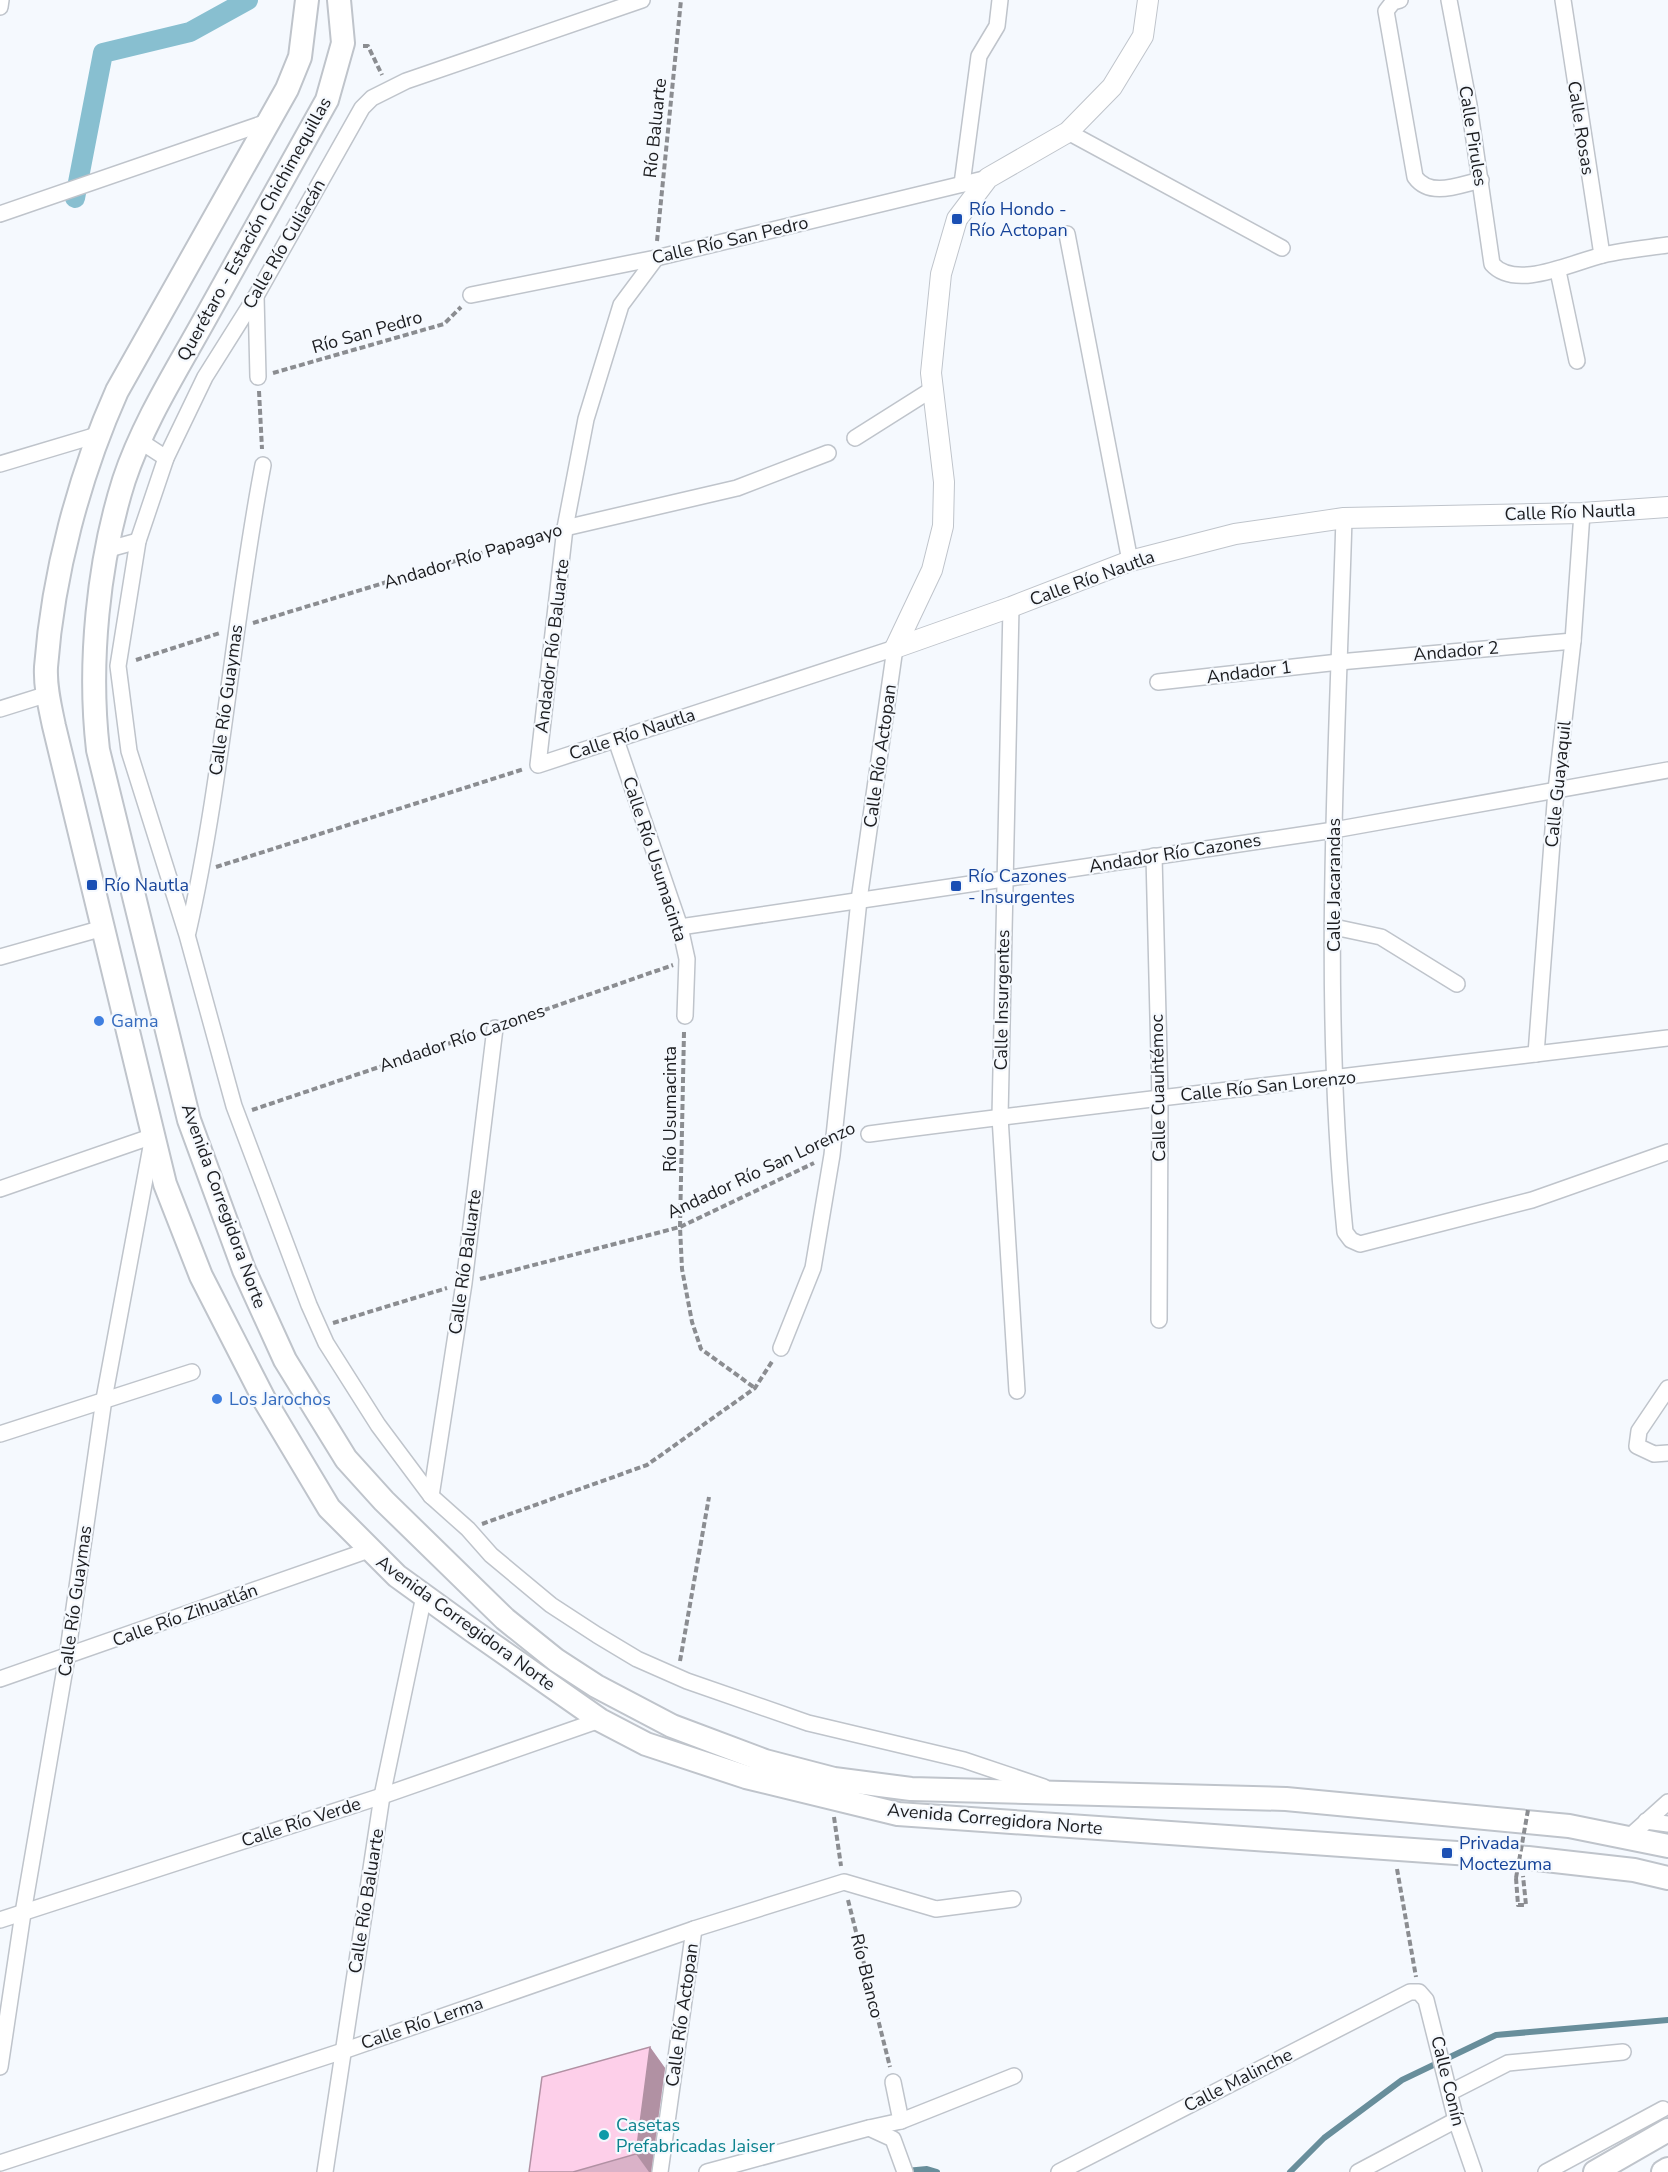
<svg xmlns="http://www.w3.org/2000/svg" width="1668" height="2172" font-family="'Nunito Sans',sans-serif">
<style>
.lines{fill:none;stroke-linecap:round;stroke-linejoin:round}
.stream{stroke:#688e9b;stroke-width:6}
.canal{stroke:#88bfd0;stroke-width:20}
.minor-casing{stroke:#bfc4cb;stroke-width:18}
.tertiary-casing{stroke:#bfc4cb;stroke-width:22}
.secondary-casing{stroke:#bfc4cb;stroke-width:26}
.path{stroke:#8b8d91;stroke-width:4;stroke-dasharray:6 3;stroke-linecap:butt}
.minor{stroke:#fff;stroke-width:15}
.tertiary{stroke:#fff;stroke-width:20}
.secondary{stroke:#fff;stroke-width:22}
.path-bridge{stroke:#8b8d91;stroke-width:4;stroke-dasharray:6 3;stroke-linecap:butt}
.wall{fill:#dab2c8}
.shaded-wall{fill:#b191a3}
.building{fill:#fdcfe9;stroke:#b191a3;stroke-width:1.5}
.transit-dot{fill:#1a4fb4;stroke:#f5f9fe;stroke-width:2}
.shop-dot{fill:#3f7fe0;stroke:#f5f9fe;stroke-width:2}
.culture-dot{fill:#0f9aa8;stroke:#f5f9fe;stroke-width:2}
.labels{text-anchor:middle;stroke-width:4.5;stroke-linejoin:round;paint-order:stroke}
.street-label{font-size:18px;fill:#1c1d20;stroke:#f5f9fe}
.transit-label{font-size:18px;fill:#164399;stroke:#f5f9fe;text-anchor:start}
.shop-label{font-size:18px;fill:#366cbe;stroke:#f5f9fe;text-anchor:start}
.culture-label{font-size:18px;fill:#0d838f;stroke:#f5f9fe;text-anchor:start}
</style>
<rect width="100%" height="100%" fill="#f5f9fe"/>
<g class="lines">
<g class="stream">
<path d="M906 2171 927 2169 937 2172"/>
<path d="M1290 2172 1324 2138 1402 2080 1496 2035 1668 2020"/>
</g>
<path class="canal" d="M75 198 103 53 190 32 248 0"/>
<defs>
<g id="minor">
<path d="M642 0 406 81 372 98 362 108 256 296 205 377 166 458 138 541 118 666 129 751 187 935 234 1106 309 1305 326 1343 378 1425 431 1496 468 1529 491 1555 551 1605 597 1635 637 1659 687 1681 808 1723 964 1760 1044 1787"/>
<path d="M1400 0 1393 2 1386 11 1415 177C1430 198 1459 185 1481 180"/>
<path d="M1449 0 1469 105 1492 264C1516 291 1573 262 1603 255 1624 250 1647 248 1668 245"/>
<path d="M1563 0 1602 255"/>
<path d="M0 7 1 0"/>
<path d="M1068 132 1282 248"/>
<path d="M962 184 979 56 997 26 1000 0"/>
<path d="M0 214 270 121"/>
<path d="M1067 234 1130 561"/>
<path d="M656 258 621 305 586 419 565 528 538 765 895 648 859 900 832 1155 813 1268 781 1348"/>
<path d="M1558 271 1577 361"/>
<path d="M471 295 656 258 988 178"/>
<path d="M256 296 258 377"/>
<path d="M855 438 931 390"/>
<path d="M140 441 166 458"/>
<path d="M0 464 97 435"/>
<path d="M1344 518C1337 755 1321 995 1345 1232L1351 1240 1360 1244 1532 1200 1668 1152"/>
<path d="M565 528 737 488 828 453"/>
<path d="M109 549 138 541"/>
<path d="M1011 607 1000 1117 1017 1391"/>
<path d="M1158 682 1339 662 1573 641"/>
<path d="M0 709 48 694"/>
<path d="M616 740 680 927 687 959 685 1016"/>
<path d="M1154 856 1160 1097 1159 1320"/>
<path d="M680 927 1334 830 1668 770"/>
<path d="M1334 927 1381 937 1457 984"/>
<path d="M188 932C223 778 233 620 263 465"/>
<path d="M0 957 103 928"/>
<path d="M1536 1054 1556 790 1573 641 1582 513"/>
<path d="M869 1134C1135 1099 1402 1071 1668 1038"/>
<path d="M0 1189 153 1136 104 1399 67 1657 23 1913 0 2067"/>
<path d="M1668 1388 1639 1431 1637 1446 1654 1454 1668 1453"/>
<path d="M0 1434 192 1372"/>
<path d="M431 1496 464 1283 495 1028"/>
<path d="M0 1679 369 1550"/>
<path d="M1646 1821 1668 1824"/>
<path d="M1629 1837 1668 1802"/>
<path d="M0 1920 382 1796 600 1720"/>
<path d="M1451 2092 1508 2063 1623 2052"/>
<path d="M901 2121 1014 2076"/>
<path d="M869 2128 901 2121 893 2082"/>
<path d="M0 2163 343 2051 694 1929 844 1882 936 1909 1013 1899"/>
<path d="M325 2172 382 1796 424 1596"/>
<path d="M660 2172 694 1929"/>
<path d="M707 2172 869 2128 893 2139 905 2172"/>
<path d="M1059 2172 1410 1992H1419L1426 2000 1456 2120 1474 2172"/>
<path d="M1358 2172 1456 2120"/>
<path d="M1546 2172 1663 2109"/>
</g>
<g id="tertiary">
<path d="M895 648 1011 607 1130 561 1235 534 1344 518 1582 513 1668 507"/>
<path d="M895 648 932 570 943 526 944 482 931 373 941 274 957 219 988 178 1068 132 1112 87 1143 36 1148 0"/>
</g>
<g id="secondary">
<path d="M307 0 300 57 287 89 117 391C79 476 53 574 46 667 45 687 50 707 54 726L165 1184 201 1276 265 1401 329 1508 397 1576 473 1631 600 1720 646 1744 746 1777 898 1814 1528 1858 1634 1870 1668 1878"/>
<path d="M339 0 343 43 327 100C285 175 243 251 201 326 173 376 142 426 124 480 98 562 88 664 98 750L189 1120 244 1270 285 1360 346 1459 384 1501 505 1619 556 1660 596 1686 672 1726 765 1761 834 1779 911 1789 1286 1799 1569 1826 1668 1846"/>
<path d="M1595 2172 1668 2130"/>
<path d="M1663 2172 1668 2169"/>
</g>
</defs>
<use href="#minor" class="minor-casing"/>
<use href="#tertiary" class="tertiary-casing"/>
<use href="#secondary" class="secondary-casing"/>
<g class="path">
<path d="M363 46H368L382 75"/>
<path d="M657 241 681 0"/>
<path d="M273 373 444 324 461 307"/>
<path d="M259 391 262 449"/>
<path d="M253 623 547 533"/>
<path d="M136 660 220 633"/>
<path d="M216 867 524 769"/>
<path d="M510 1022 673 965"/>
<path d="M684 1032 680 1227 682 1269 692 1322 701 1349 755 1388"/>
<path d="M252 1110 477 1034"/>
<path d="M480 1279 680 1227 814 1163"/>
<path d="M333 1323 447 1288"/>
<path d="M482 1524 647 1465 755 1388 773 1360"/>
<path d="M680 1661 709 1497"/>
<path d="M834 1817 841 1866"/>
<path d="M1397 1869 1416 1977"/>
<path d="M1516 1878 1518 1905H1526L1523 1876"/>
<path d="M848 1900 890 2067"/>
</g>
<use href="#minor" class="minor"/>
<use href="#tertiary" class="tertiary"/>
<use href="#secondary" class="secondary"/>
<path class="path-bridge" d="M1516 1878 1528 1810"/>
</g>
<path class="wall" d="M650 2047 665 2068 651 2172H529Z"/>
<path class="shaded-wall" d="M650 2047 665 2068 651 2172H649L636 2154Z"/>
<path class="building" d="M650 2047 636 2154 573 2172H529L542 2077Z"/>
<g class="transit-dot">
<rect x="951" y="213" width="12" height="12" rx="3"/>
<rect x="86" y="879" width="12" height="12" rx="3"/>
<rect x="950" y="880" width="12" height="12" rx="3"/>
<rect x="1441" y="1847" width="12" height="12" rx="3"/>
</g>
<g class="shop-dot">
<circle cx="99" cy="1021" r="6"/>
<circle cx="217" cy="1399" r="6"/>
</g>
<circle class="culture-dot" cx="604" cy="2135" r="6"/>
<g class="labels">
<g class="street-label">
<text transform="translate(655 128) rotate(-84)" y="6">Río Baluarte</text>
<text transform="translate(1581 128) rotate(81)" y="6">Calle Rosas</text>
<text transform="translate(1473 136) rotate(81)" y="6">Calle Pirules</text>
<text transform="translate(254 229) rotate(-61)" y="6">Querétaro - Estación Chichimequillas</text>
<text transform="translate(730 240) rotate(-13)" y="6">Calle Río San Pedro</text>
<text transform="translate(284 244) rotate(-60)" y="6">Calle Río Culiacán</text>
<text transform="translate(367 332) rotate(-16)" y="6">Río San Pedro</text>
<text transform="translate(1570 512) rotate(-2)" y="6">Calle Río Nautla</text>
<text transform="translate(473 556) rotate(-17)" y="6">Andador Río Papagayo</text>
<text transform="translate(1092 578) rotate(-20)" y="6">Calle Río Nautla</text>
<text transform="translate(552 646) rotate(-83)" y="6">Andador Río Baluarte</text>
<text transform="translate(1456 651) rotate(-5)" y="6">Andador 2</text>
<text transform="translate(1249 672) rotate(-7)" y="6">Andador 1</text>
<text transform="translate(226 700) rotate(-82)" y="6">Calle Río Guaymas</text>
<text transform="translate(632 734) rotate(-18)" y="6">Calle Río Nautla</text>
<text transform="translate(880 756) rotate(-82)" y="6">Calle Río Actopan</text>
<text transform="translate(1558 784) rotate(-84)" y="6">Calle Guayaquil</text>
<text transform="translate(1175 853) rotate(-9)" y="6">Andador Río Cazones</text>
<text transform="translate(655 859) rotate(72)" y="6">Calle Río Usumacinta</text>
<text transform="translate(1334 885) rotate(-90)" y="6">Calle Jacarandas</text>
<text transform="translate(1002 1000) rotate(-89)" y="6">Calle Insurgentes</text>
<text transform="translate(462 1038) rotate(-19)" y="6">Andador Río Cazones</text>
<text transform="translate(1268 1086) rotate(-6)" y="6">Calle Río San Lorenzo</text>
<text transform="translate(1158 1088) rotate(-91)" y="6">Calle Cuauhtémoc</text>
<text transform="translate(670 1109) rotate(-90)" y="6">Río Usumacinta</text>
<text transform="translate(761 1170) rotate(-25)" y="6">Andador Río San Lorenzo</text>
<text transform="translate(224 1206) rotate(70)" y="6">Avenida Corregidora Norte</text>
<text transform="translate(465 1262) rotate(-82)" y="6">Calle Río Baluarte</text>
<text transform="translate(75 1601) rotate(-82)" y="6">Calle Río Guaymas</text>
<text transform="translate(185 1615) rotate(-20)" y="6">Calle Río Zihuatlán</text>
<text transform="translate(466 1623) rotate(36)" y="6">Avenida Corregidora Norte</text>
<text transform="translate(995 1819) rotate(5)" y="6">Avenida Corregidora Norte</text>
<text transform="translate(301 1822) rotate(-18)" y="6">Calle Río Verde</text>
<text transform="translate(366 1901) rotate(-81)" y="6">Calle Río Baluarte</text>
<text transform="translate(867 1976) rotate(76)" y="6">Río Blanco</text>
<text transform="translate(682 2015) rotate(-82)" y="6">Calle Río Actopan</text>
<text transform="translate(422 2023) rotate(-19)" y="6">Calle Río Lerma</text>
<text transform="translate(1238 2080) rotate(-27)" y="6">Calle Malinche</text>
<text transform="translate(1448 2081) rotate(76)" y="6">Calle Conín</text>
</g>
<g class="transit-label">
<text x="969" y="215">Río Hondo -<tspan x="969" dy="21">Río Actopan</tspan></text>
<text x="968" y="882">Río Cazones<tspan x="968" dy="21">- Insurgentes</tspan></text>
<text x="104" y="891">Río Nautla</text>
<text x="1459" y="1849">Privada<tspan x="1459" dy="21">Moctezuma</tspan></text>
</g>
<g class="shop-label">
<text x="111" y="1027">Gama</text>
<text x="229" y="1405">Los Jarochos</text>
</g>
<g class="culture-label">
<text x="616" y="2131">Casetas<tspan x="616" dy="21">Prefabricadas Jaiser</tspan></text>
</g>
</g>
</svg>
